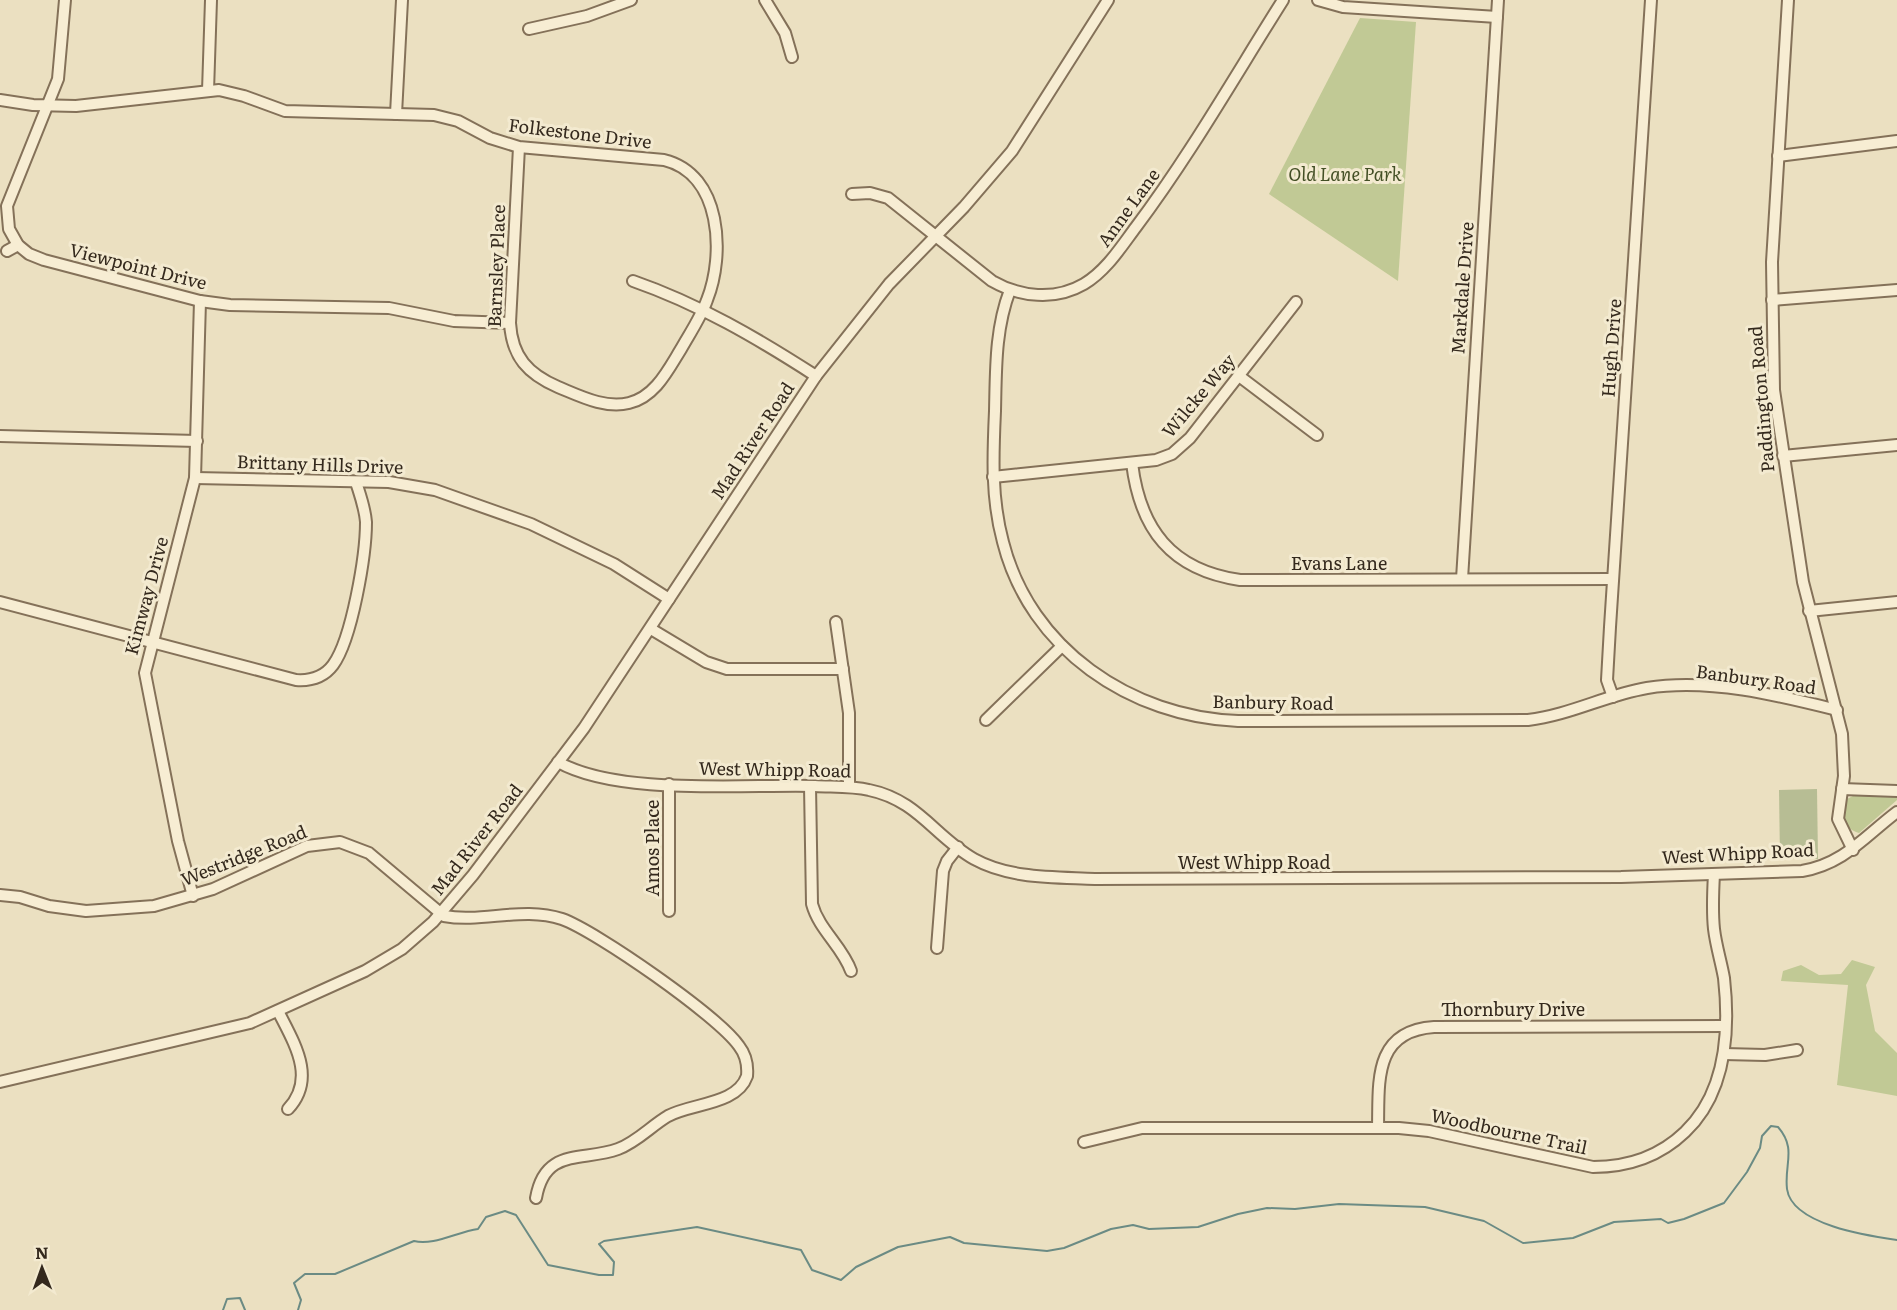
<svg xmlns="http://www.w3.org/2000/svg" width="1897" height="1310" font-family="Literata,serif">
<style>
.green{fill:#c1c995}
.cemetery{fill:#b7bd94}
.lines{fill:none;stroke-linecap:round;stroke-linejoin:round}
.stream{stroke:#6b8b84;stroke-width:2}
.minor-casing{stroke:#847159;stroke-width:14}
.minor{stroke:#f7edd3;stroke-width:10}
.labels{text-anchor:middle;stroke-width:6;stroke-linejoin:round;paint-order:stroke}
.street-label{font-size:18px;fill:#34291d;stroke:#f3ead0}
.park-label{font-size:18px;font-style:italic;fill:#434f25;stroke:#f3ead0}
</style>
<rect width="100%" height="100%" fill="#ebe0c1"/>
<g class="green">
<path d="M1360 18 1416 22 1398 281 1269 194Z"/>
<path d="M1859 793H1897V800L1859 833C1842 828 1843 816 1845 800Z"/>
<path d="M1852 960 1875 967 1866 985 1875 1031 1897 1053V1096L1837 1085 1848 985 1781 981 1783 971 1801 965 1819 975 1841 974Z"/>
</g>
<path class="cemetery" d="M1817 789 1818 859H1780L1779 790Z"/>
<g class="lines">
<g class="stream">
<path d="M223 1310 227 1299 240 1298 245 1310"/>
<path d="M298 1310 301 1300 294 1283 305 1274H335L414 1241C433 1246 457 1232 478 1229L486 1217 505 1211 516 1215 548 1265 599 1275H613L614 1262 599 1244 604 1241 697 1227 801 1250 812 1270 841 1280 856 1267 898 1247 950 1237 964 1243 1047 1251 1064 1248 1111 1229 1133 1225 1149 1229 1198 1227 1238 1214 1267 1208 1295 1209 1339 1204 1425 1207 1484 1221 1523 1243 1573 1238 1614 1222 1661 1219 1668 1223 1684 1219 1724 1203 1747 1172 1760 1148 1762 1136 1771 1126 1778 1127C1797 1149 1784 1164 1787 1189 1792 1225 1869 1236 1897 1240"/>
</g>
<defs>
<g id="minor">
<path d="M65 0 58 79 7 206 9 229 18 245 29 254 44 260 200 301 230 305 389 308 454 321 510 323"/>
<path d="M765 0 785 33 792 57"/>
<path d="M1318 0 1343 7 1497 17"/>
<path d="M1788 0 1772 262 1774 390 1803 582 1842 734 1844 776 1838 819 1853 850"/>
<path d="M529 29 587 16 631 0"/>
<path d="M208 91 211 0"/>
<path d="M0 100 33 105 76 106 219 90 244 96 285 111 434 115 458 121 490 138 519 147 664 160C722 174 725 255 707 300 701 317 690 333 681 349 668 370 655 397 629 403 605 409 580 396 558 387 528 374 512 357 510 323L519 147"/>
<path d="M396 114 402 0"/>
<path d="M1778 156 1897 141"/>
<path d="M852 194 870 193 888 198 992 281C1020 297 1055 301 1084 284 1106 271 1121 247 1136 227 1190 155 1235 76 1283 0"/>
<path d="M7 251 18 245"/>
<path d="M633 281C699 304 757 338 816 376"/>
<path d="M1010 290C995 329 996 370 995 411 993 455 991 498 1003 542 1030 649 1131 717 1238 721L1528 720C1570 715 1606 695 1647 688 1709 678 1777 695 1837 710"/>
<path d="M1772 300 1897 290"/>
<path d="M1239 376 1317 435"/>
<path d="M0 436 197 441"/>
<path d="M1783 456 1897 445"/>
<path d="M1132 463C1140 529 1171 570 1240 580L1613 579"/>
<path d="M993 477 1156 460 1172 454 1190 438 1296 302"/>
<path d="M195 478 389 482 435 490 531 524 614 564 669 599"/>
<path d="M1462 579 1498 0"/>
<path d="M0 602 296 680C310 681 324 677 333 665 352 639 366 555 366 522 365 508 360 495 356 482"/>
<path d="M1809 611 1897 602"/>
<path d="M836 622 849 713V787"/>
<path d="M651 629 706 662 727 669H843"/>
<path d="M1613 697 1607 680 1610 627 1651 0"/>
<path d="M986 720 1062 646"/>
<path d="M558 762C618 796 744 784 815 786 833 787 852 786 869 790 918 800 935 837 974 859 1010 879 1055 877 1095 879L1621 877 1802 871C1844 864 1865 836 1897 812"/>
<path d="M669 784V911"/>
<path d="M810 786 812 904C819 930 842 946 851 971"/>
<path d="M1842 789 1897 791"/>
<path d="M0 895 20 897 49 906 86 911 154 906 213 889 307 846 340 842 369 853 444 916C483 923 523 906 562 919 596 931 718 1016 739 1046 746 1055 748 1065 747 1076 737 1105 692 1103 668 1116 651 1126 637 1142 618 1149 582 1162 545 1147 536 1198"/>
<path d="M193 896 178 841 145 673 195 478 200 301"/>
<path d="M937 948 943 871 947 861 958 847"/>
<path d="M278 1011C294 1043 317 1078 288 1109"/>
<path d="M1724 1054 1765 1055 1797 1050"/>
<path d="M0 1082 250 1023 365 971 402 949 433 922 473 875 584 728 816 376 889 284 964 207 1012 151 1108 0"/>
<path d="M1378 1127C1379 1082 1373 1031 1434 1027L1724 1026"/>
<path d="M1084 1142 1142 1128H1399L1429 1131 1593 1167C1628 1167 1660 1156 1685 1132 1726 1093 1730 1032 1724 978 1721 961 1716 946 1714 929 1712 910 1713 892 1714 874"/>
</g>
</defs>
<use href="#minor" class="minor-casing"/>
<use href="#minor" class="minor"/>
</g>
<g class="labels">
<g class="street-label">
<text transform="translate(580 134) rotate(7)" y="6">Folkestone Drive</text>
<text transform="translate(1129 208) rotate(-54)" y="6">Anne Lane</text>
<text transform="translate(497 266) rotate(-88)" y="6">Barnsley Place</text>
<text transform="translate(138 267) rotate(14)" y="6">Viewpoint Drive</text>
<text transform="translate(1463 288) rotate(-86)" y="6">Markdale Drive</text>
<text transform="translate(1612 348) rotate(-86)" y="6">Hugh Drive</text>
<text transform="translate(1199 396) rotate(-50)" y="6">Wilcke Way</text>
<text transform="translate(1762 399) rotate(-95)" y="6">Paddington Road</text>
<text transform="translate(753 441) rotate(-57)" y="6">Mad River Road</text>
<text transform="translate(320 465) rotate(2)" y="6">Brittany Hills Drive</text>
<text x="1339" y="570">Evans Lane</text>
<text transform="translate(147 596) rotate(-75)" y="6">Kimway Drive</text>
<text transform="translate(1756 680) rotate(8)" y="6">Banbury Road</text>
<text transform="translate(1273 703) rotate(1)" y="6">Banbury Road</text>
<text transform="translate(775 770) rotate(1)" y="6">West Whipp Road</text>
<text transform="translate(477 840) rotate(-52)" y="6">Mad River Road</text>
<text transform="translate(653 848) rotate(-90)" y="6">Amos Place</text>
<text transform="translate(1738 854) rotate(-3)" y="6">West Whipp Road</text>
<text transform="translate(244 856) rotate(-22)" y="6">Westridge Road</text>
<text x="1254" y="869">West Whipp Road</text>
<text x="1513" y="1016">Thornbury Drive</text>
<text transform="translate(1509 1132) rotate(12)" y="6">Woodbourne Trail</text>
</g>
<g class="park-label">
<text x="1345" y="181">Old Lane Park</text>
</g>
</g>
<g transform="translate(42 1268) rotate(359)" stroke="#f3ead0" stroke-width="4.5" paint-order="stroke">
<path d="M0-4.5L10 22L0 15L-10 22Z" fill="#34291d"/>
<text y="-9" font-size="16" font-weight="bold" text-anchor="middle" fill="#34291d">N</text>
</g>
</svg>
